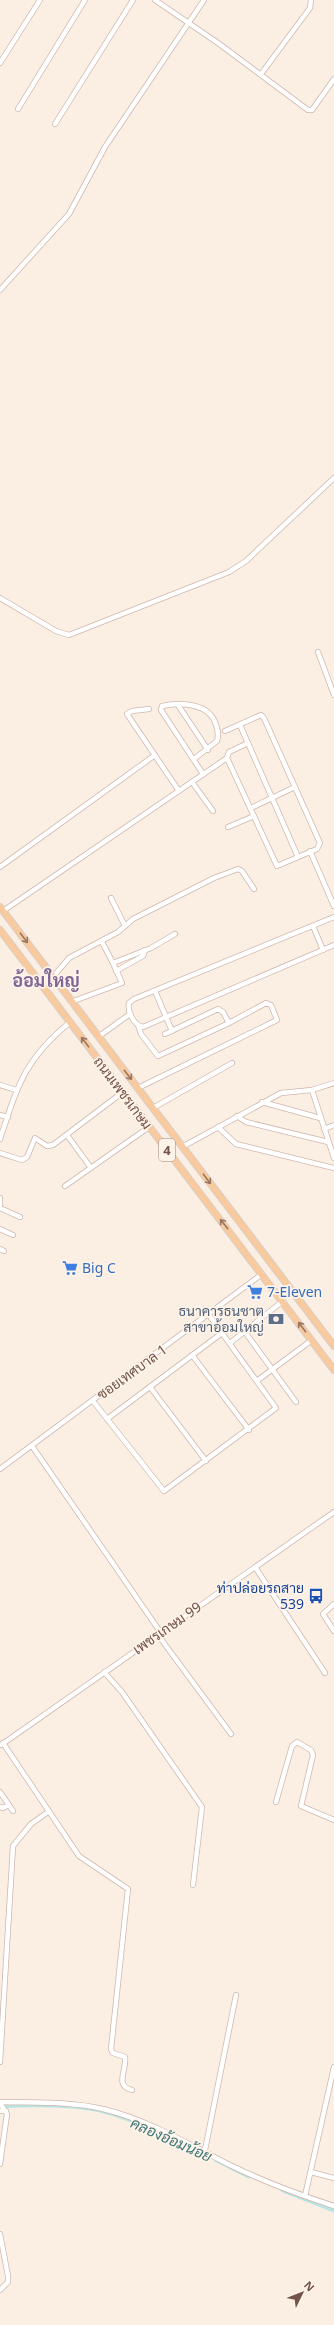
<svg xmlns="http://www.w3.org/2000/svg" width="334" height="2325" font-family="'Noto Sans',Sarabun,sans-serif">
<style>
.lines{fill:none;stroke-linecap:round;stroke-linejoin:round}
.canal{stroke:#b8e4e4;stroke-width:5}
.minor-casing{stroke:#cfb7ad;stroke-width:6}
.major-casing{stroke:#d8cfcc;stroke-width:8}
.minor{stroke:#fff;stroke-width:4.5}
.major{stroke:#f8ca9d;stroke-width:6}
.oneway{stroke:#9b7763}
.labels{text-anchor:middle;stroke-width:3.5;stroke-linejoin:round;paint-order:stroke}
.shield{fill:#fef3e9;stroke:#9d837a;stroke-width:1}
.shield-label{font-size:13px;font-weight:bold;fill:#73534a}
.street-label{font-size:14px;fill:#73534a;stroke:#fef3e9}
.shop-label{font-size:14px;fill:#366cbe;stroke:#fef3e9;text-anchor:start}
.service-label{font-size:14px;fill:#4e5e75;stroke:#fef3e9;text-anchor:end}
.transit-label{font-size:14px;fill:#164399;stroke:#fef3e9;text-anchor:end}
.water-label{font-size:15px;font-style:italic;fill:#3e7678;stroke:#fef3e9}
.district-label{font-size:18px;font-weight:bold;fill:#7f6696;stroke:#fef3e9}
</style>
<rect width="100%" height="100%" fill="#fbefe3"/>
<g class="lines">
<g class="canal">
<path d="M0 2106C28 2104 77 2104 104 2111 136 2119 168 2137 198 2150"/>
<path d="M217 2160 249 2176"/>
<path d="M283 2190 334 2210"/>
</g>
<defs>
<g id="minor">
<path d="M155 0 218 43 308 110H312L334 79"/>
<path d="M0 63 40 0"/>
<path d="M261 74 310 8 311 0"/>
<path d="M18 109 85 0"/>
<path d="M55 124 133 0"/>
<path d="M0 290 69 214 105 147 204 0"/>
<path d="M0 598 56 631 69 635 229 572 246 561 334 478"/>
<path d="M318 652 334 695"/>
<path d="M178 705 208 750"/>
<path d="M149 709 132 711 127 714 179 791"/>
<path d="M240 725 298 857"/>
<path d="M225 731 261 715 264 718 320 843 317 849 277 866 227 758 229 752 248 743"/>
<path d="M194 759 217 741C219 735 218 731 216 725 210 703 181 702 162 706L161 710 203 774"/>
<path d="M192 782 213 811"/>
<path d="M251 808 295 787"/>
<path d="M228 827 254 816"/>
<path d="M310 851 334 906"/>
<path d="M0 867 155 755"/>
<path d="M111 898 125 926"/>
<path d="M3 911 227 758"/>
<path d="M334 917 134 999 129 1003C127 1012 134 1025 143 1027L334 945"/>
<path d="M313 926 323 950"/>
<path d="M102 942 113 963 151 948 175 934"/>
<path d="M116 971 143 956 145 950"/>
<path d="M53 977 69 958 118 932 133 919 214 878 238 869 242 871 254 889"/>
<path d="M155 991 172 1031"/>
<path d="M71 1002 122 983 113 963"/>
<path d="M138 1025 141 1034 158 1056 229 1023"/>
<path d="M98 1037 130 1014"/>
<path d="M0 1085 16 1090"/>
<path d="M138 1088 277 1020 271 1005 266 1003 229 1023 223 1012 218 1009 165 1034"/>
<path d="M312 1090 334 1158"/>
<path d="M262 1102 320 1118"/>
<path d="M153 1108 232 1063"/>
<path d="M0 1115 8 1117"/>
<path d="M237 1116 246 1122 328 1142"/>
<path d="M218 1127 236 1144 334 1168"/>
<path d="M324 1129 334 1125"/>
<path d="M67 1135 91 1168"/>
<path d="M0 1139C18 1085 24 1060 70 1022"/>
<path d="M182 1147 281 1093 312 1090 334 1083"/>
<path d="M0 1153 22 1160 27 1157 35 1138 47 1146 53 1145 123 1092"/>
<path d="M65 1186 149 1127"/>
<path d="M0 1198V1205"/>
<path d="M0 1208 20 1217"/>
<path d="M0 1229 13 1235"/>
<path d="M0 1249 4 1251"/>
<path d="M245 1332 296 1402"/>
<path d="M230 1343 283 1301"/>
<path d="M192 1355 249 1430"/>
<path d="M258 1380 312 1340"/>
<path d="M150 1387 206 1461"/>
<path d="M93 1401 164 1491 276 1408 209 1315"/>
<path d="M107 1419 222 1333"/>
<path d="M32 1446 161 1633"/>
<path d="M0 1469 262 1274"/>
<path d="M255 1567 325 1673"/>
<path d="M334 1604 323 1614 334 1631"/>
<path d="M158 1635 231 1734"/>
<path d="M104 1672 122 1692 202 1807 193 1885"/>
<path d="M3 1743 79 1856 128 1889 111 2049 113 2053 125 2057C127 2070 114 2086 132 2090"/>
<path d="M1 1745 334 1512"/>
<path d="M0 1792 13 1811"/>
<path d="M276 1802 292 1746 297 1742 311 1750 313 1755 301 1806 334 1820"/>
<path d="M0 1807 3 1808 9 1805"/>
<path d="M0 2062 13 1846 31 1824 48 1812"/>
<path d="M0 2102C33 2103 70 2101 103 2109 149 2120 190 2145 232 2166 265 2182 300 2195 334 2206"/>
<path d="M0 2103 7 2114 0 2164"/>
<path d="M0 2111H6"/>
<path d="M205 2150 236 1995"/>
<path d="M311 2172 334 2178"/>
<path d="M305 2196 334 2067"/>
<path d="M0 2234 8 2276V2282L0 2290"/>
</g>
<g id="major">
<path d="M0 907 334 1346"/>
<path d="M0 930 334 1370"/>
</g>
</defs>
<use href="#minor" class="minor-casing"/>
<use href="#major" class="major-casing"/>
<use href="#minor" class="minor"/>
<use href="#major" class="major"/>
</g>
<defs><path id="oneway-shaft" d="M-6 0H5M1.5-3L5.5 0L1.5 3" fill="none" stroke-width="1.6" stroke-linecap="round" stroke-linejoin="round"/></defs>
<g class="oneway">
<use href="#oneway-shaft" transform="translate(24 938) rotate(53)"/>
<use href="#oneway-shaft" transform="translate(85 1042) rotate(-127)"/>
<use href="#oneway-shaft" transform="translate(128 1075) rotate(52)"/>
<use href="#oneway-shaft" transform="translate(207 1179) rotate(53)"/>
<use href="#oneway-shaft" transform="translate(224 1224) rotate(-128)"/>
<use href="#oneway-shaft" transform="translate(302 1327) rotate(-127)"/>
</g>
<defs>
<symbol id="supermarket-bare" viewBox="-9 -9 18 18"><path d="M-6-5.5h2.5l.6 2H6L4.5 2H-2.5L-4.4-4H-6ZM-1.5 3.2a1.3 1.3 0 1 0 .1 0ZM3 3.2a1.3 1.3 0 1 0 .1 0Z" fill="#3f7fe0" stroke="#fef3e9" stroke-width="2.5" paint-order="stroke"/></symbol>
<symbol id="bank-bare" viewBox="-9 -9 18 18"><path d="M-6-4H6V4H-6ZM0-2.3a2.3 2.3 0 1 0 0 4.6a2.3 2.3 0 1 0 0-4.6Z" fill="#5c6f8a" stroke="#fef3e9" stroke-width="2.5" paint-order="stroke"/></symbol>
<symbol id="bus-bare" viewBox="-9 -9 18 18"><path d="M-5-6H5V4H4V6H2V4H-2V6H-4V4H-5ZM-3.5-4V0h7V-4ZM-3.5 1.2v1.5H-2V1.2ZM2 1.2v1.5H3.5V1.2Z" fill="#1a4fb4" stroke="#fef3e9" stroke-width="2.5" paint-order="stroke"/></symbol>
</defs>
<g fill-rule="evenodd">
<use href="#supermarket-bare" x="59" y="1257" width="22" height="22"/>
<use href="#supermarket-bare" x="244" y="1281" width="22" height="22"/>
<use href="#bank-bare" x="265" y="1308" width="22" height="22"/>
<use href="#bus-bare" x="305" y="1585" width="22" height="22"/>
</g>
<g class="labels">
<rect class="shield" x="159" y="1139" width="16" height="22" rx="3"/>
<g class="shield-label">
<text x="167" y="1155">4</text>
</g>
<g class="street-label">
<text transform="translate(123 1093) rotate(53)" y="5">ถนนเพชรเกษม</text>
<text transform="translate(132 1372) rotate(-36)" y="5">ซอยเทศบาล 1</text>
<text transform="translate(167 1628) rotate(-35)" y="5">เพชรเกษม 99</text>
</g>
<g class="shop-label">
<text x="82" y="1273">Big C</text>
<text x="267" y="1297">7-Eleven</text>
</g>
<g class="service-label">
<text x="264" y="1316">ธนาคารธนชาต<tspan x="264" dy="16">สาขาอ้อมใหญ่</tspan></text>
</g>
<g class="transit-label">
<text x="304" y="1593">ท่าปล่อยรถสาย<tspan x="304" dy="16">539</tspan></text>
</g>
<g class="water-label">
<text transform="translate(171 2140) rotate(24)" y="5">คลองอ้อมน้อย</text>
</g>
<g class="district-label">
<text x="46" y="987">อ้อมใหญ่</text>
</g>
</g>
<g transform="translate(302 2293) rotate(47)" stroke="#fef3e9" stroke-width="3" paint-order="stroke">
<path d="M0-3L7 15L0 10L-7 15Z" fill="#73534a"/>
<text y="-6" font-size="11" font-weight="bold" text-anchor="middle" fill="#73534a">N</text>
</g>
</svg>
